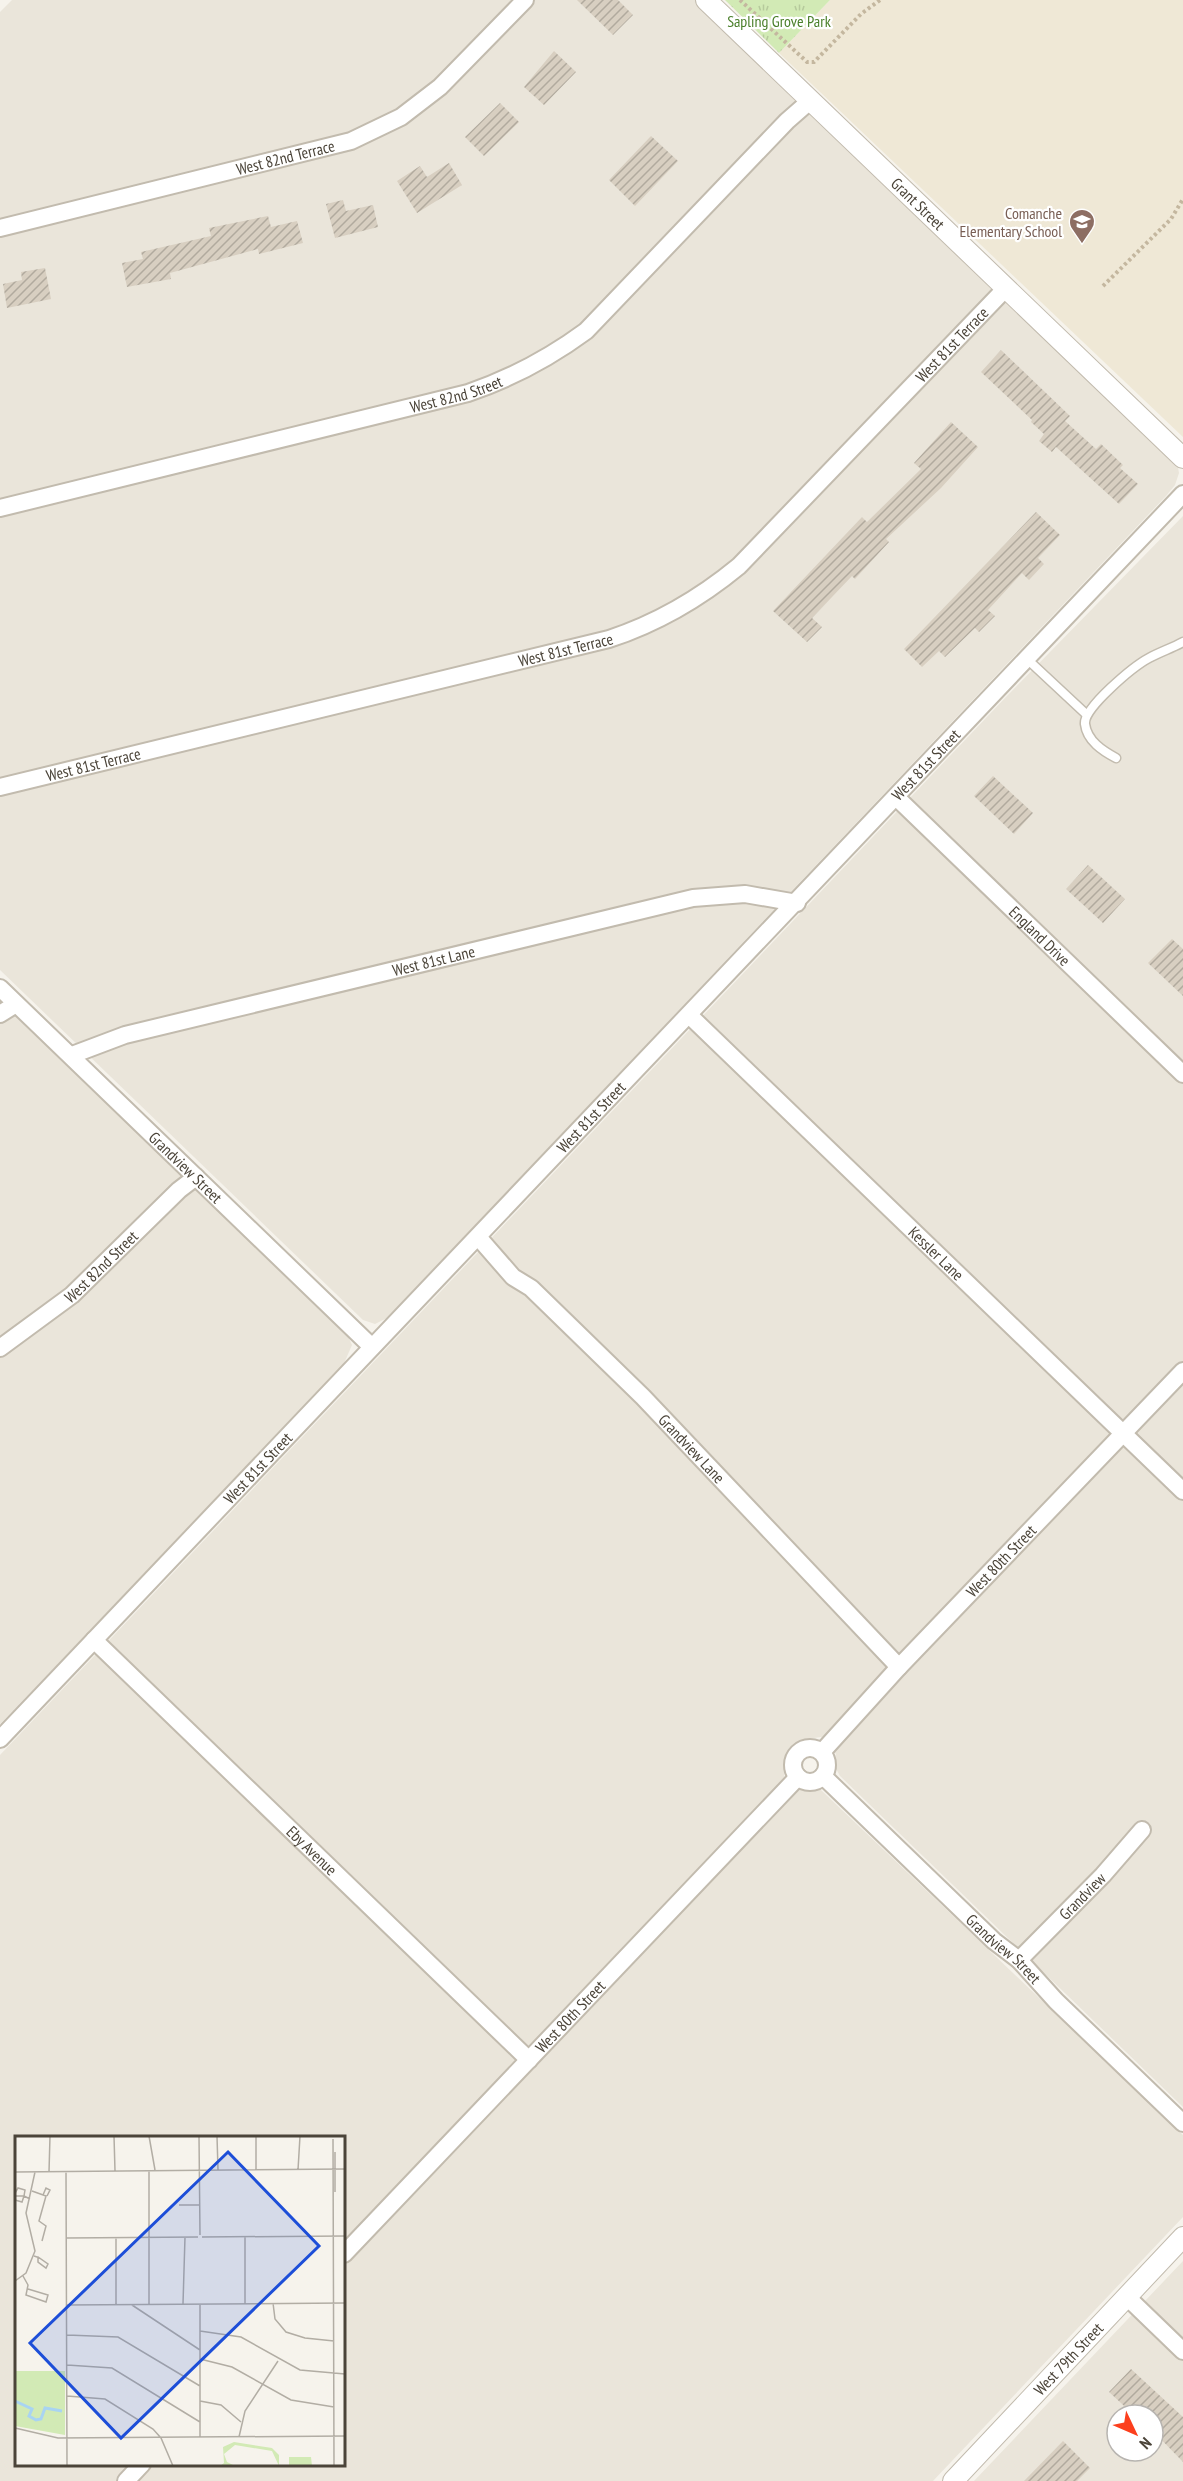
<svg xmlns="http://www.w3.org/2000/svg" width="1183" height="2481" font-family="'PT Sans Narrow',sans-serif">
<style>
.residential{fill:#eae5da;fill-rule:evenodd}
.education{fill:#efe8d6}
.grass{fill:url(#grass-tufts)}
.building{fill:url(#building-hatch)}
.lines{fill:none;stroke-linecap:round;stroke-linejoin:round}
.service-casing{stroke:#c2bbae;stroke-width:11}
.minor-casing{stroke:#c2bbae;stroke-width:20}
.tertiary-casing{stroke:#c2bbae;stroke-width:22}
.path{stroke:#c4b79f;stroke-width:4;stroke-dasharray:3 3;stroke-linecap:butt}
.service{stroke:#fff;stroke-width:8}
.minor{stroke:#fff;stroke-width:16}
.tertiary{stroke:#fff;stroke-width:20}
.labels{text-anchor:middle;stroke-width:4.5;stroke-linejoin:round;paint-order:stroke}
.park-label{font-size:16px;fill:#4a7f2a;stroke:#fff}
.street-label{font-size:16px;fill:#4b4439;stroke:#fff}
.education-label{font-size:16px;fill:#785e54;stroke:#fff;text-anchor:end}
.inset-river{fill:none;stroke:#a9d4f2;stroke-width:3}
.inset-road{fill:none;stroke:#b2ada4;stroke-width:1.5}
.view{fill:#1d4ed8;fill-opacity:0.15;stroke:#1d4ed8;stroke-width:3}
.inset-edge{fill:none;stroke:#4b4439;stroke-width:3}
</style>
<defs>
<pattern id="grass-tufts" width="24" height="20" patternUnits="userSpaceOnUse" patternTransform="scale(1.5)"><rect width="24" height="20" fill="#d2eab5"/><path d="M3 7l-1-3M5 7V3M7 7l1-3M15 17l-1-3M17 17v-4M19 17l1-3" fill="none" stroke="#b6ca9c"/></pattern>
<pattern id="building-hatch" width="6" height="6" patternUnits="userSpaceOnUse" patternTransform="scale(1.5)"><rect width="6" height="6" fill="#d8cfc1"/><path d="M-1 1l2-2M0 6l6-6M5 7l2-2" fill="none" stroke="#b1aa9e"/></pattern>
</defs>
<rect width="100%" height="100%" fill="#f6f3ec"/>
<g class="residential">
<path d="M12 0H696L1177 462 1179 473 1175 485 1166 496 387 1318 375 1324 363 1320 0 970V12Z"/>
<path d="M1183 516V2107L840 1776 835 1767 836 1754 821 1737 806 1739 795 1745 788 1758 784 1776 799 1790H821L1183 2135V2217L933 2481H0V1755L1004 699ZM16 2138H344V2464H16Z"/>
<path d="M0 1001 347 1334 352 1345 342 1368 0 1724Z"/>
<path d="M1183 2261V2481H974ZM1117 2415H1153V2451H1117Z"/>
</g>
<path class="education" d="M830 0H1183V437L779 53Z"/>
<path class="grass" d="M725 0H830L779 53Z"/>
<g class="building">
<path d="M577 0H618L633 15 613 35Z"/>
<path d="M554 51 576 72 544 105 524 87Z"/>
<path d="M500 103 519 122 484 156 465 137Z"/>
<path d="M651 136 678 161 635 206 609 180Z"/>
<path d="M449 163 462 185 417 213 397 181 420 166 427 177Z"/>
<path d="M343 200 346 211 373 205 378 227 335 238 326 204Z"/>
<path d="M268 216 271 227 297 221 303 243 259 254 258 249 170 273 171 279 127 287 122 263 143 259 141 252 211 236 209 228Z"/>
<path d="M45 268 51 299 7 308 3 284 22 280 21 272Z"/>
<path d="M1001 350 1070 416 1065 421 1096 449 1101 444 1123 465 1120 468 1138 484 1119 504 1056 447 1052 452 1039 441 1044 434 1031 422 1032 420 981 372Z"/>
<path d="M951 422 978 447 941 488 886 539 889 542 855 579 852 576 812 618 822 627 807 642 773 611 862 517 867 522 921 469 914 463Z"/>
<path d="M1036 512 1060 535 1038 558 1044 564 1029 580 1022 573 988 610 995 616 979 632 975 628 945 657 939 651 922 667 904 649Z"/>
<path d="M993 776 1033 813 1014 834 974 796Z"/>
<path d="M1088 865 1125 899 1103 923 1066 889Z"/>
<path d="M1172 939 1183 949V996L1148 963Z"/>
<path d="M1131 2369 1183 2417V2462L1153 2431V2415H1134L1109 2392Z"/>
<path d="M1063 2441 1090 2468 1077 2481H1024Z"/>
</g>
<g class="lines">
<defs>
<g id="service">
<path d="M1027 659 1086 714"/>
<path d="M1116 758C1103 751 1087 741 1085 724 1083 708 1134 666 1149 658 1160 652 1172 648 1183 642"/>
</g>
<g id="minor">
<path id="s1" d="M0 228 351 141 401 117 440 87 525 0"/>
<path id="s2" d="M0 508 468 393C512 378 548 359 586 331L787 121 811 100"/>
<path id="s3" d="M0 787 609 639C658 623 699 599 739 566L1006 288"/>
<path id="s4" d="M896 797 1183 1074"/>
<path id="s5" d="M0 988 372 1347"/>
<path d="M0 1014 16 1004"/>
<path id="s6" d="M690 1016 1183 1491"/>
<path id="s7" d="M72 1055 125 1035 693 898 745 894 797 903"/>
<path id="s8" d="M479 1238 513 1277 531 1288 643 1397 899 1667"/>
<path id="s9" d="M0 1348 72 1295 179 1190 196 1177"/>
<path id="s10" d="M94 1640 529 2060"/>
<path id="s11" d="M0 1739 1183 494"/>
<circle cx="810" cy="1765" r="17"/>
<path id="s12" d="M822 1752 899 1667 1183 1371"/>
<path id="s13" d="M823 1776 994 1941 1019 1960 1056 2001 1183 2123"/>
<path id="s14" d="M1019 1960 1103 1875 1142 1830"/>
<path id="s15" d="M344 2254 798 1777"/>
<path d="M1127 2297 1183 2351"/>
<path d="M126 2481 142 2464"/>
</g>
<g id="tertiary">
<path id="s16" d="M706 0 1183 458"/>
<path id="s17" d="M953 2481 1183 2237"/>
</g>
</defs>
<use href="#service" class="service-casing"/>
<use href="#minor" class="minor-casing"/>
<use href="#tertiary" class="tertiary-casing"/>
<g class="path">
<path d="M740 0 807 62H814L861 14 880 0"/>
<path d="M1103 286 1171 219 1183 199"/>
</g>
<use href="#service" class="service"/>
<use href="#minor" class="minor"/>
<use href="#tertiary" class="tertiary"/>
</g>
<defs>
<symbol id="school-pin" viewBox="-11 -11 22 30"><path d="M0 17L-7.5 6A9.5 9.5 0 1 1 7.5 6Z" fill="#8d6e63" stroke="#fff"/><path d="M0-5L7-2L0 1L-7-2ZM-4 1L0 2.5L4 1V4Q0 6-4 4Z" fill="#fff"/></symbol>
</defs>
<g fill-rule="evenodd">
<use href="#school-pin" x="1067" y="207" width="30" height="40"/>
</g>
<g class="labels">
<g class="park-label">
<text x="779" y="27">Sapling Grove Park</text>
</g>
<g class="street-label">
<text dy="6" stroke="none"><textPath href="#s1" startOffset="294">West 82nd Terrace</textPath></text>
<text dy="6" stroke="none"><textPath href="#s16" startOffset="294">Grant Street</textPath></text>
<text dy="6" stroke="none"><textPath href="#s3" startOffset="1084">West 81st Terrace</textPath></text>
<text dy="6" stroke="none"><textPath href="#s2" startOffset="470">West 82nd Street</textPath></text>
<text dy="6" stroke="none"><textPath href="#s3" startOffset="582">West 81st Terrace</textPath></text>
<text dy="6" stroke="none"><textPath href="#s3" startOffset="96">West 81st Terrace</textPath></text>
<text dy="6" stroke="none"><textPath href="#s11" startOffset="1344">West 81st Street</textPath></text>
<text dy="6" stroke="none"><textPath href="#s4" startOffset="200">England Drive</textPath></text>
<text dy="6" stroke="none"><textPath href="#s7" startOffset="374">West 81st Lane</textPath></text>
<text dy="6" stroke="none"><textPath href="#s11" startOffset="858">West 81st Street</textPath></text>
<text dy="6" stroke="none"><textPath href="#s5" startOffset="258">Grandview Street</textPath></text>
<text dy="6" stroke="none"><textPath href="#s6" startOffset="342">Kessler Lane</textPath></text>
<text dy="6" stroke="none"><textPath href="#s9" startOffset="130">West 82nd Street</textPath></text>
<text dy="6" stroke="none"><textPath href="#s8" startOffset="300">Grandview Lane</textPath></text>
<text dy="6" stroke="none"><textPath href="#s11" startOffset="374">West 81st Street</textPath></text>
<text dy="6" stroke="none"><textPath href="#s12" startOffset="262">West 80th Street</textPath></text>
<text dy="6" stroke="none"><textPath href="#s10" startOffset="303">Eby Avenue</textPath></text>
<text dy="6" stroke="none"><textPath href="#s14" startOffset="90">Grandview</textPath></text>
<text dy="6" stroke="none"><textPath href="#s13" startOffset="250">Grandview Street</textPath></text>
<text dy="6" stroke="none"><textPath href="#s15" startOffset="328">West 80th Street</textPath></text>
<text dy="6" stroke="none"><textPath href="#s17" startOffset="168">West 79th Street</textPath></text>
</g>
<g class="education-label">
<text x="1062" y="219">Comanche<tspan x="1062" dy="18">Elementary School</tspan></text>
</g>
</g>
<g transform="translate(15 2136)">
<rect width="330" height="330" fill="#f6f3ec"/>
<path d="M0 235H50V299L0 290Z" fill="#d2eab5"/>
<path d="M219 306 257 312 264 319V330L257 315 220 309 209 318 212 326 220 330H205L209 327 208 311ZM274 321H296L297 330H274Z" fill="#d2eab5"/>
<path class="inset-river" d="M0 265 17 273 14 280 21 284 26 283 30 272 47 275"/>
<path class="inset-road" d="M99 0 100 35M134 0 140 34M184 0 185 99M202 0 203 34M241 0V34M318 3 319 330M320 16V56M283 34 285 0M134 35V168M0 36 330 33M34 36 35 0M51 36 52 330M17 55 31 60 24 85 31 90 27 105M0 57 3 52 10 54 9 60 15 63M28 59 31 52 35 54 32 60M0 60H9L7 66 0 64M164 69H184M187 101 330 100M51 102 183 101M101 102V168M19 120 22 121H23L33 128 31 132 23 126V121M8 140 13 149 11 159 31 166 33 159 13 153M0 145 11 137 20 115 11 77 20 36M258 167 260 183 271 196 290 202 319 205M168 168 170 101M185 168V301M230 168V100M51 169 330 167M117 169 185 214M185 195 226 201 285 234 330 238M52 199 103 201 185 250M185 223 217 231 276 264 319 271M52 229 97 232 185 286M52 260 90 263 138 293 146 302 158 330M185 265 206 269 226 286M0 292 43 302 330 300M224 301 230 275 263 225"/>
<path class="view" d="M213 16 304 110 106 302 15 207Z"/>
<rect width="330" height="330" class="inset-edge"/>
</g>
<g transform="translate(1135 2433) rotate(134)"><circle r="28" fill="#ffffff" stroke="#b7b4b0" stroke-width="1.5"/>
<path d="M0-4.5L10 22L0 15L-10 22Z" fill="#fc3f1d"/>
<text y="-9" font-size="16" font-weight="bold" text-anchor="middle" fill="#4b4439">N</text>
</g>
</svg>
